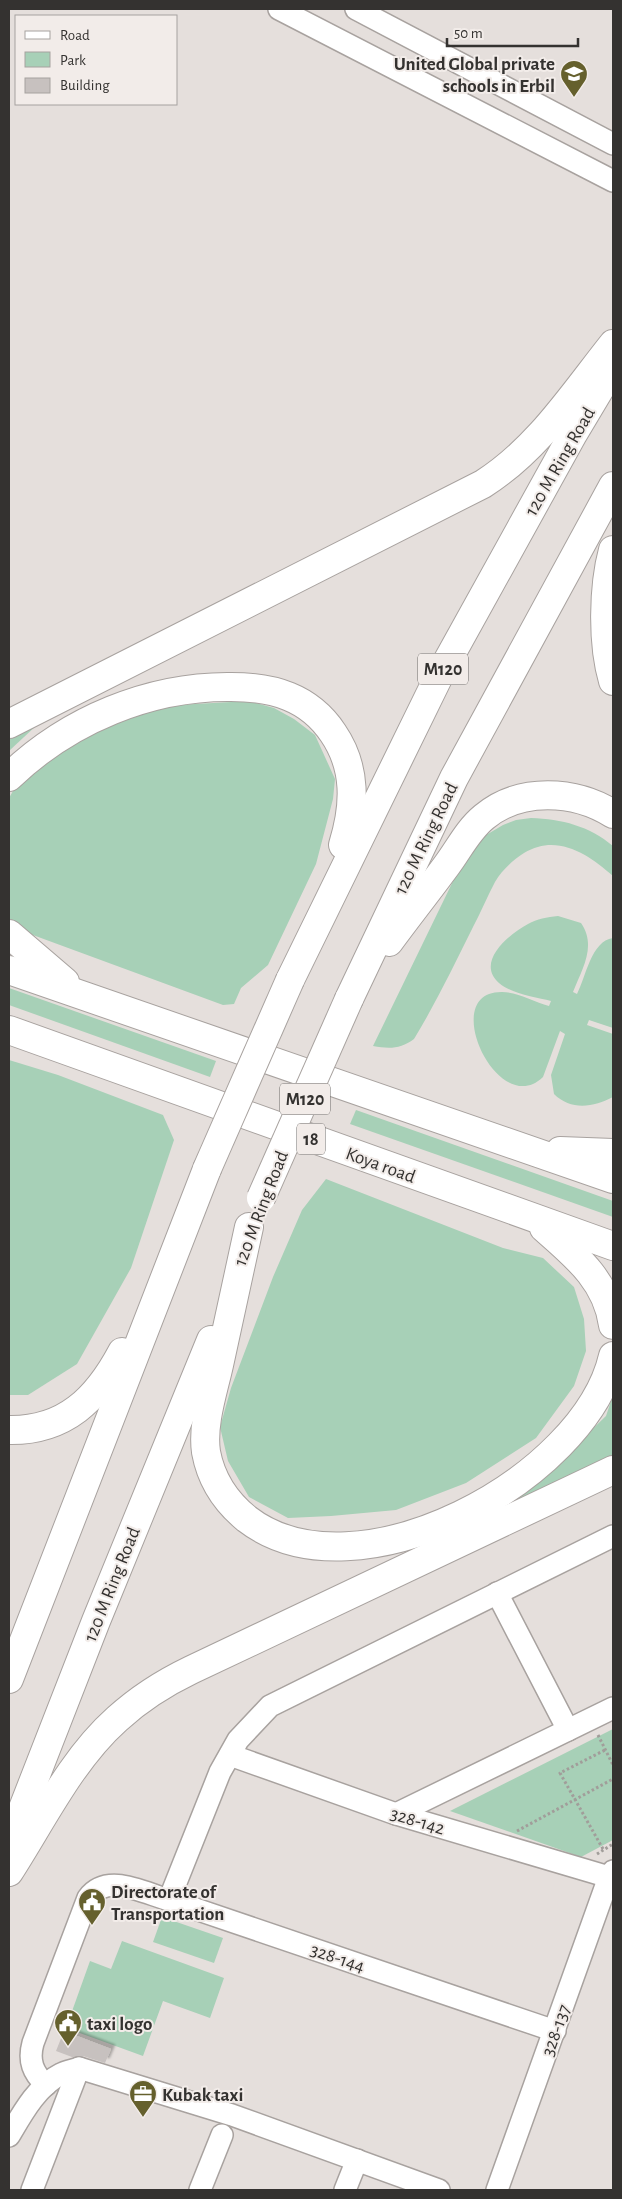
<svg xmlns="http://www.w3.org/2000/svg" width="622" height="2199" font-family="'Alegreya Sans',sans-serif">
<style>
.green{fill:#a7d0b7}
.building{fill:#c7c1bf;filter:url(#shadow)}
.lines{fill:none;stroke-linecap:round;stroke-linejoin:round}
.minor-casing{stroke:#a8a29f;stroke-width:24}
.highway-casing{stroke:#a8a29f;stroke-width:30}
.path{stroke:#a19d9a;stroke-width:3;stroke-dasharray:2.5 2.5;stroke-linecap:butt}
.minor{stroke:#fff;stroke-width:21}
.highway{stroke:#fff;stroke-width:28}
.highway-bridge-casing{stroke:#a8a29f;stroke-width:30;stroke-linecap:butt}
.highway-bridge{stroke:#fff;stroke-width:28}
.labels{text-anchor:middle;stroke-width:4;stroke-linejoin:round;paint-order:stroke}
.shield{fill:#f2ece9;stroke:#6d6a68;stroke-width:1}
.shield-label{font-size:18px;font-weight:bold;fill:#343230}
.poi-label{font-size:19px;font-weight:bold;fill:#343230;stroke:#f2ece9;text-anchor:start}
.street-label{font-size:19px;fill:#343230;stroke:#f2ece9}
</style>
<defs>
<filter id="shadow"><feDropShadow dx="4.5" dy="-4.5" stdDeviation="1" flood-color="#0004"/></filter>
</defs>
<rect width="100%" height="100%" fill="#e5dfdc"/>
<g class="green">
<path d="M249 701 274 708 294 719 315 735 335 779 333 799 316 864 268 965 241 988 234 1004 223 1005 22 931 9 918V798L13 791 38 769 100 725 159 706Z"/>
<path d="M38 724 9 751V739Z"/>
<path d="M531 818C562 819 589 826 613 846V876C588 854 557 833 524 853 513 860 502 870 495 882 487 897 481 912 473 927 454 965 436 1003 414 1039 401 1049 389 1049 373 1046L456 875 481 838 503 825 516 820Z"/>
<path d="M558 916 581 923C597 946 582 969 573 992L577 994C586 977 591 941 613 938V1028L589 1020 587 1025 613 1034V1097C594 1107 571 1111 554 1094L551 1075 565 1034 560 1031 543 1077C498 1121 437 991 502 992 518 992 534 1002 549 1006L551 1001C536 997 512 994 499 983 475 962 509 934 528 924 537 919 547 917 558 916Z"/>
<path d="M9 988 216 1061 210 1077 9 1005Z"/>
<path d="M9 1060 58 1075 163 1115 174 1140 131 1268 77 1364 28 1395H9Z"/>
<path d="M356 1110 613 1201V1217L350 1124Z"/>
<path d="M326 1179 503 1248 543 1258 574 1287 584 1319 586 1351 574 1386 536 1438 466 1483 396 1510 331 1516 288 1518 249 1497 228 1461 220 1427 231 1388 273 1277 302 1210Z"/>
<path d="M613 1395V1458L479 1525 474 1516 552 1468 606 1416Z"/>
<path d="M613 1729V1840L581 1857 450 1811Z"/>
<path d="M162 1917 223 1938 214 1963 153 1942Z"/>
<path d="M122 1941 224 1978 210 2018 163 2001 143 2056 66 2028 90 1961 111 1969Z"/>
</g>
<path class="building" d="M64 2031 111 2049 105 2063 83 2056 72 2057 56 2051Z"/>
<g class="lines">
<defs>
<g id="minor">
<path d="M279 9 613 181"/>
<path d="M356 9 613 144"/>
<path d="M497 1593 568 1730"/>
<path d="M230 1755 396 1814 609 1877"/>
<path d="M396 1814 613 1708"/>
<path d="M169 1900 220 1772 238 1740 270 1706 613 1536"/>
<path d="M46 2085C33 2073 28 2061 33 2043L88 1898C107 1872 144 1893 169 1900L555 2031"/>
<path d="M9 2136C22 2114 37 2086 61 2074 66 2071 74 2070 79 2068L232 2115 439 2190"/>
<path d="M32 2190 79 2068"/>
<path d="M200 2190 222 2135"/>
<path d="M345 2190 357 2160"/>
<path d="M497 2190 609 1877 613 1871"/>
</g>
<g id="highway">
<path d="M613 550C603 587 602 644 613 681"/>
<path d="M9 724 483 484C538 449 573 394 613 344"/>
<path d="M9 777C68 720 150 686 231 687 273 687 309 697 333 733 357 768 355 806 343 845"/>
<path d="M9 934 65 982"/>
<path d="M389 942C408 916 428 891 447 865 459 849 468 830 484 817 520 787 575 790 613 814"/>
<path d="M9 970 613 1179"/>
<path d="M290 980 438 678 573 434 613 367"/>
<path d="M349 999 454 778 613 486"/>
<path d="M9 1030 613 1246"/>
<path d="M560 1151 613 1153"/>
<path d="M249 1227C239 1273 229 1319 219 1365 213 1392 202 1424 206 1452 211 1479 226 1502 247 1519 356 1603 585 1479 613 1356"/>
<path d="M544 1228C576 1256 607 1281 613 1325"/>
<path d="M9 1430C65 1431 97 1399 122 1352"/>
<path d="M9 1679 207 1169"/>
<path d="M9 1844 96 1621 211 1340"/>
<path d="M9 1872C42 1821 71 1760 117 1719 140 1698 164 1683 191 1670L613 1470"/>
</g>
</defs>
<use href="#minor" class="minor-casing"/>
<use href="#highway" class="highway-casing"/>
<g class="path">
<path d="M598 1735 613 1765"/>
<path d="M517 1831 613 1779"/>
<path d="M603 1849 560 1773 605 1750"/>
<path d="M597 1854 613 1844"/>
</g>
<use href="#minor" class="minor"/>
<use href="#highway" class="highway"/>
<defs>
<g id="highway-bridge">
<path d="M207 1169 290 980"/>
<path d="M261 1198 349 999"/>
</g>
</defs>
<use href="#highway-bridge" class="highway-bridge-casing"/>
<use href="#highway-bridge" class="highway-bridge"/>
</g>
<defs>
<symbol id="school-pin" viewBox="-11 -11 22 30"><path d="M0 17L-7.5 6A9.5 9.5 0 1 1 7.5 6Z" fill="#65602d" stroke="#f2ece9"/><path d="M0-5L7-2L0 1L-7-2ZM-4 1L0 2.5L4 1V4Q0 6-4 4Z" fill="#fff"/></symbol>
<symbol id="civic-pin" viewBox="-11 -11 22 30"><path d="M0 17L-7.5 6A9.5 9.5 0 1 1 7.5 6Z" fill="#65602d" stroke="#f2ece9"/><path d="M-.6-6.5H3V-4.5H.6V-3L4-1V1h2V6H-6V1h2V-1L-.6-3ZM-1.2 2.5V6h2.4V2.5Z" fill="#fff"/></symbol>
<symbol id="office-pin" viewBox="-11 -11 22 30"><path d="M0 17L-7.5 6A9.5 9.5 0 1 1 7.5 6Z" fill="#65602d" stroke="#f2ece9"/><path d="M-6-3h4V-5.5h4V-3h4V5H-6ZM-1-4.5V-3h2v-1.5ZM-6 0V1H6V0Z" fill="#fff"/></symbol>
</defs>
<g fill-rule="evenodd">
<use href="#school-pin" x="558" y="58" width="32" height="43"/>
<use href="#civic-pin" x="76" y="1886" width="32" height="43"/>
<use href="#civic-pin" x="52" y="2007" width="32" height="43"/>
<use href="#office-pin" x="127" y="2078" width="32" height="43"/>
</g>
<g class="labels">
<g class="shield">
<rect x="418" y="653.5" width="50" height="31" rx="4"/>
<rect x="280" y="1083.5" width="50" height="31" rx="4"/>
<rect x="297" y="1123.5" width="28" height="31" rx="4"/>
</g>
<g class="shield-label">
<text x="443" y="675">M120</text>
<text x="305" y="1105">M120</text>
<text x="311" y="1145">18</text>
</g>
<g class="poi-label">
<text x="555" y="70" text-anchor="end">United Global private<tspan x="555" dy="22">schools in Erbil</tspan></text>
<text x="111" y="1898">Directorate of<tspan x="111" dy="22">Transportation</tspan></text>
<text x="87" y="2030">taxi logo</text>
<text x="162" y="2101">Kubak taxi</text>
</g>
<g class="street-label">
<text transform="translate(559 461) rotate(-60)" y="7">120 M Ring Road</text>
<text transform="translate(425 838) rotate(-64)" y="7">120 M Ring Road</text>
<text transform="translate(381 1164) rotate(20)" y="7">Koya road</text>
<text transform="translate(260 1208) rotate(-69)" y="7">120 M Ring Road</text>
<text transform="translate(111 1584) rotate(-68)" y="7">120 M Ring Road</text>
<text transform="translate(418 1820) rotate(17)" y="7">328-142</text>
<text transform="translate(338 1957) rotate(19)" y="7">328-144</text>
<text transform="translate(555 2030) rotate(-70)" y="7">328-137</text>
</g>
</g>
<rect width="622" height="2199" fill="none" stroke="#343230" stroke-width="20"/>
<rect x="15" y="15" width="162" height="90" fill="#f2ece9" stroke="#a6a29f"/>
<rect x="25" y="31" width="25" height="8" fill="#ffffff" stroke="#a6a29f"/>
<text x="60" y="40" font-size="15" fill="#343230">Road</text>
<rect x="25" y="52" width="25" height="15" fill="#a7d0b7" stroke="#a6a29f"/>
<text x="60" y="65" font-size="15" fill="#343230">Park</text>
<rect x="25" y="78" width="25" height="15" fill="#c7c1bf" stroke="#a6a29f"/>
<text x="60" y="90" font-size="15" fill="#343230">Building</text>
<path d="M447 38v8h131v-8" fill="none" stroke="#343230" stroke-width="2.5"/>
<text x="454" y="38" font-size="15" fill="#343230" stroke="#f2ece9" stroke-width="4" paint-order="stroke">50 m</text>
</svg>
